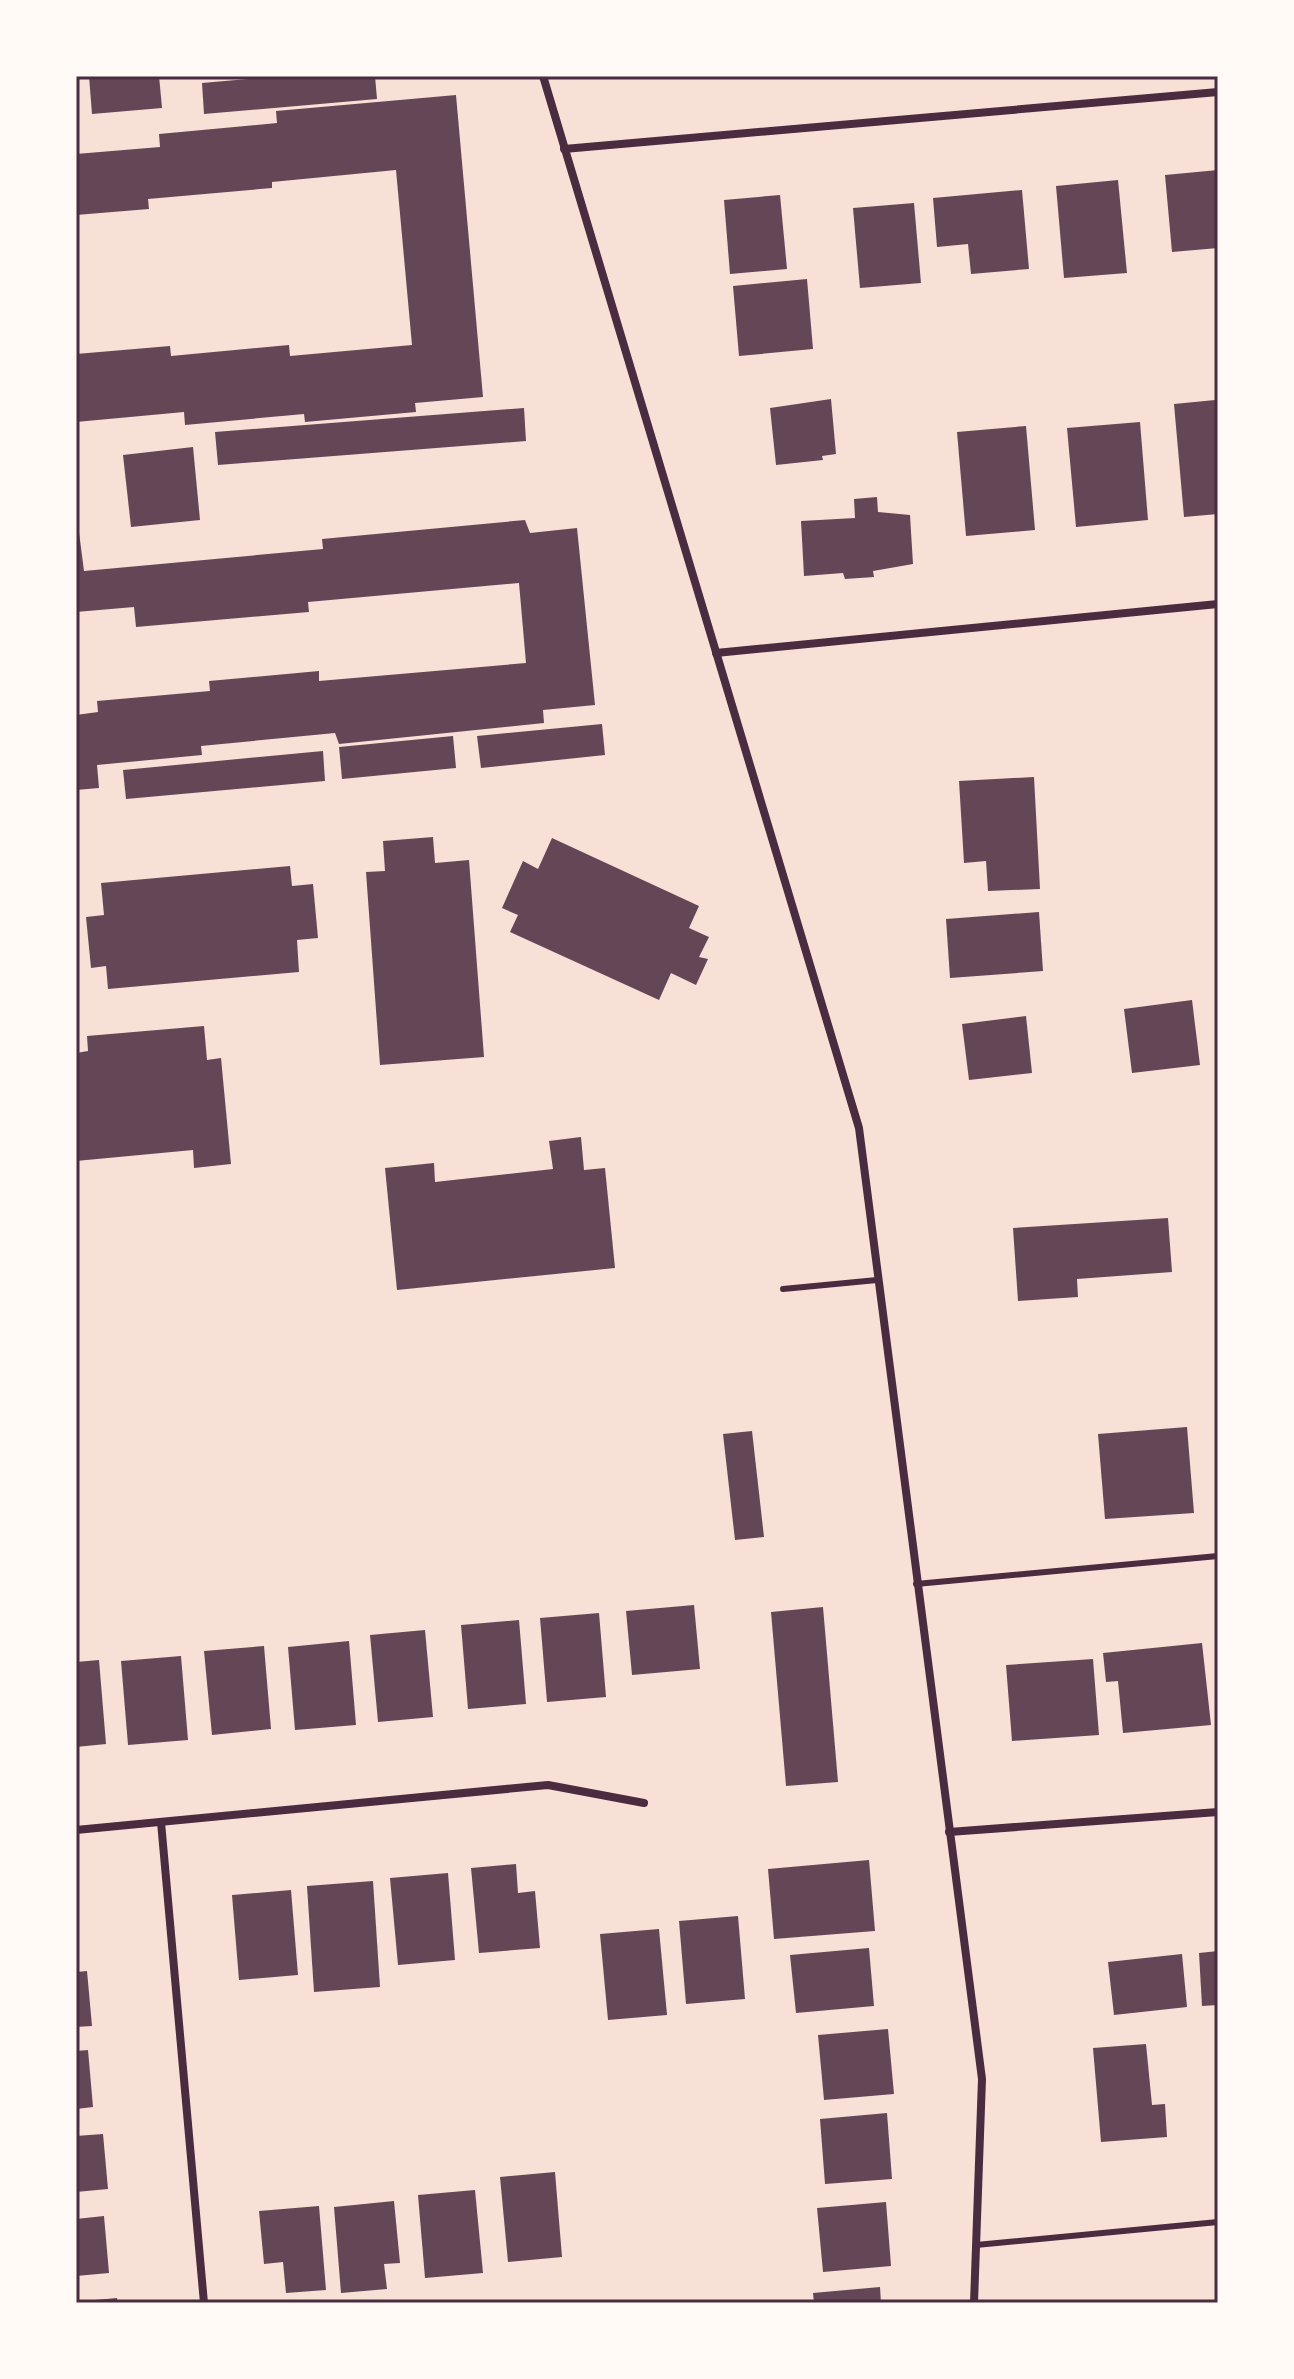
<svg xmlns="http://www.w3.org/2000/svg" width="1294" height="2379" font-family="'PT Sans',sans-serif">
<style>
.building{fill:#644757}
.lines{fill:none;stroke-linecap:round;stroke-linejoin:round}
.service{stroke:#4a2c40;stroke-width:6}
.minor{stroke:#4a2c40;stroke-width:8}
.neatline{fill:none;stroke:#4a2c40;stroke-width:3}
</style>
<rect width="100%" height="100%" fill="#f7e1d7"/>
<g class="building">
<path d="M89 76H159L162 108 92 114Z"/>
<path d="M280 76H375L377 99 204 114 202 83Z"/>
<path d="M456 95 483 397 415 403 416 412 305 422 304 414 185 425 184 412 76 422V354L170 346 171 356 289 345 290 356 412 345 396 170 272 182V188L148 199 149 209 76 215V154L160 147 159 134 277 123 276 111Z"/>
<path d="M1218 170V248L1172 252 1165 175Z"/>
<path d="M1118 180 1127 273 1064 278 1056 186Z"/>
<path d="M1022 190 1029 269 971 274 968 244 937 247 933 198Z"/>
<path d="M780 195 787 269 730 274 724 200Z"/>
<path d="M914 203 921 283 860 288 853 208Z"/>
<path d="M807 279 813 349 739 356 733 286Z"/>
<path d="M831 399 836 454 822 456 823 460 776 465 770 408Z"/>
<path d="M1215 400 1218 417V514L1184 517 1174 404Z"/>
<path d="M524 408 526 441 218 465 215 432Z"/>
<path d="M1140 422 1148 520 1076 527 1067 428Z"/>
<path d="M1026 426 1035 530 966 536 957 432Z"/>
<path d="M193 447 200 520 131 527 123 455Z"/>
<path d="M877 497 878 512 910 515 913 564 873 571 874 577 845 579 843 573 804 576 801 521 855 518 854 499Z"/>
<path d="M76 509 84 571 323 549 322 539 525 520 530 533 577 528 595 705 543 710 544 723 339 744 335 733 201 746 202 755 97 765 99 788 76 790V715L98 712 97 701 210 691 209 681 319 671V681L526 663 519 583 308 602 309 612 136 627 134 607 76 612Z"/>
<path d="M602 724 605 755 481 768 477 736Z"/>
<path d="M453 736 456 768 342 779 339 747Z"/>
<path d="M323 751 325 781 126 799 123 770Z"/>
<path d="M1034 777 1040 889 988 891 986 861 964 863 959 781Z"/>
<path d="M433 837 435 863 469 860 484 1057 380 1065 366 872 385 871 383 841Z"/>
<path d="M552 838 699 906 689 928 709 937 699 957 708 959 696 985 671 973 659 1000 510 932 518 915 502 908 523 861 538 869Z"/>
<path d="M290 866 292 886 313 884 318 938 297 940 299 972 108 989 106 966 91 968 86 917 104 915 101 883Z"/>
<path d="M1039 912 1043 971 950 978 946 919Z"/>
<path d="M1192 1000 1200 1065 1132 1073 1124 1009Z"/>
<path d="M1026 1016 1032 1073 969 1080 962 1024Z"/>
<path d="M204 1026 207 1060 221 1058 231 1164 194 1168 193 1150 76 1161V1053L88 1051 87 1036Z"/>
<path d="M581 1137 584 1170 605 1168 615 1268 397 1290 385 1168 434 1163 435 1182 553 1169 549 1141Z"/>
<path d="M1168 1218 1172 1272 1077 1279 1078 1297 1018 1301 1013 1228Z"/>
<path d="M1187 1427 1194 1513 1105 1519 1098 1434Z"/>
<path d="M752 1431 764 1537 735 1540 723 1434Z"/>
<path d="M694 1605 700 1669 632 1675 626 1611Z"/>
<path d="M823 1607 838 1782 786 1786 771 1612Z"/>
<path d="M599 1613 606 1697 547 1702 540 1618Z"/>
<path d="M519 1620 526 1704 468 1709 461 1625Z"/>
<path d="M425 1630 433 1717 378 1722 370 1635Z"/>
<path d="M349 1641 356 1725 295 1730 288 1647Z"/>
<path d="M1202 1643 1211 1725 1123 1733 1118 1681 1106 1682 1103 1653Z"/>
<path d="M264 1646 271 1729 212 1735 204 1651Z"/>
<path d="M181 1656 188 1740 128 1745 121 1661Z"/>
<path d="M1093 1659 1099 1735 1012 1741 1006 1665Z"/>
<path d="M99 1660 106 1744 76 1747V1662Z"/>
<path d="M869 1860 875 1931 774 1939 768 1869Z"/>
<path d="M516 1864 518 1893 535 1891 540 1948 479 1953 471 1868Z"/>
<path d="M448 1873 455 1960 398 1965 390 1878Z"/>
<path d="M373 1881 380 1987 314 1992 307 1886Z"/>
<path d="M291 1890 298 1975 239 1980 232 1895Z"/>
<path d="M738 1916 745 1999 686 2004 679 1921Z"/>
<path d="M659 1929 667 2015 608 2020 600 1934Z"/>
<path d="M869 1948 874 2006 796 2013 790 1955Z"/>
<path d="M1218 1951V2005L1202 2006 1199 1953Z"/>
<path d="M1182 1954 1187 2007 1114 2015 1108 1962Z"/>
<path d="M87 1971 92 2026 76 2027V1972Z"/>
<path d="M888 2029 894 2094 824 2100 818 2035Z"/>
<path d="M1146 2044 1152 2105 1165 2104 1167 2137 1101 2142 1093 2048Z"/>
<path d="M88 2050 93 2107 76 2109V2051Z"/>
<path d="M887 2113 892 2179 825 2184 820 2119Z"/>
<path d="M103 2134 108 2189 76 2192V2136Z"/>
<path d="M555 2172 562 2257 508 2262 500 2177Z"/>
<path d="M475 2190 483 2273 425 2278 418 2195Z"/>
<path d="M394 2201 400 2263 384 2264 387 2289 341 2293 334 2207Z"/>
<path d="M886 2202 891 2266 823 2272 817 2208Z"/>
<path d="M319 2206 326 2290 286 2293 283 2262 264 2264 259 2211Z"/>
<path d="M104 2216 109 2273 76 2276V2219Z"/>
<path d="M880 2287 881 2303H814L813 2293Z"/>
<path d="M117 2298 118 2303H84V2301Z"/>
</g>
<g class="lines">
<g class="service">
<path d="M783 1289 877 1280"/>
<path d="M916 1584 1218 1556"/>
<path d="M976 2245 1218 2222"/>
</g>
<g class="minor">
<path d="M543 76 859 1128 982 2079 974 2303"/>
<path d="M564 149 1218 92"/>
<path d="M716 653 1218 604"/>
<path d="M161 1822 204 2303"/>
<path d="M76 1830 548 1785 644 1803"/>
<path d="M949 1832 1218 1812"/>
</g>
</g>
<rect width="1294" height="2379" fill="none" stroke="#fffaf5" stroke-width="156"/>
<rect x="78" y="78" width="1138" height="2223" class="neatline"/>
</svg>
